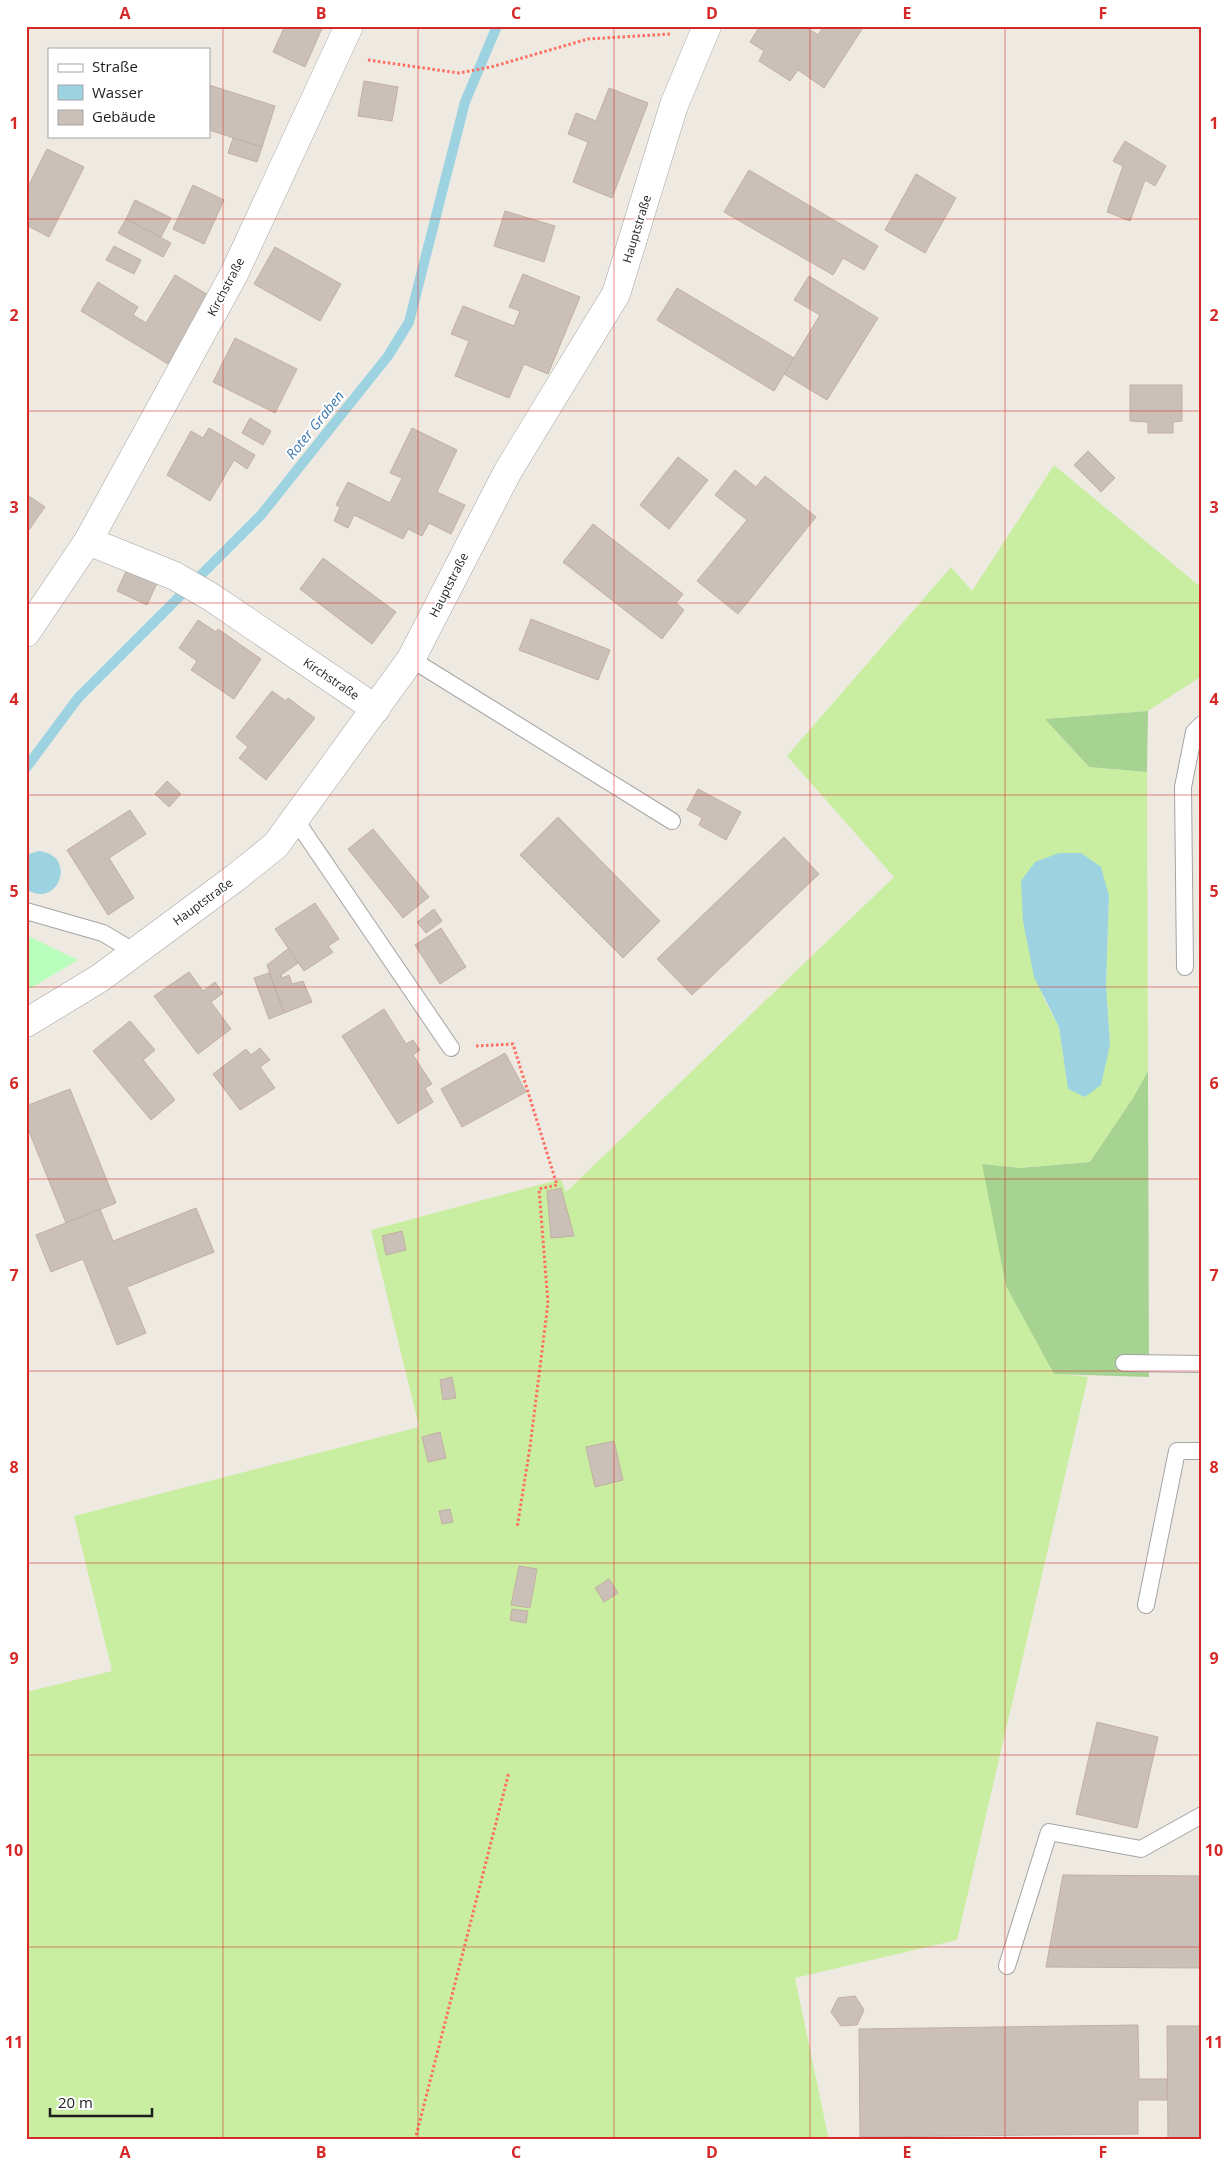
<svg xmlns="http://www.w3.org/2000/svg" width="1228" height="2166" font-family="'Open Sans',sans-serif">
<style>
.grass{fill:#c9eea2;fill-rule:evenodd}
.forest{fill:#a6d292}
.park{fill:#b9febd}
.water{fill:#9dd3e1}
.lines{fill:none;stroke-linecap:round;stroke-linejoin:round}
.stream{stroke:#9dd3e1;stroke-width:10}
.building{fill:#cbc0b7;stroke:#c2afa2}
.service-casing{stroke:#a4a4a4;stroke-width:18}
.minor-casing{stroke:#a4a4a4;stroke-width:29}
.tertiary-casing{stroke:#a4a4a4;stroke-width:29}
.path{stroke:#ff6e62;stroke-width:3;stroke-dasharray:2.5 2.5;stroke-linecap:butt}
.service{stroke:#fff;stroke-width:16}
.minor{stroke:#fff;stroke-width:28}
.tertiary{stroke:#fff;stroke-width:28}
.grid{fill:none;stroke:#d62828;stroke-width:1;stroke-opacity:0.55}
.labels{text-anchor:middle;stroke-width:4;stroke-linejoin:round;paint-order:stroke}
.street-label{font-size:12px;fill:#1d1d1d;stroke:#fff}
.water-label{font-size:14px;font-style:italic;fill:#3f79ac;stroke:#fff}
.neatline{fill:none;stroke:#d62828;stroke-width:2}
.grid-label{font-size:16px;text-anchor:middle;font-weight:bold;fill:#d62828}
</style>
<rect width="100%" height="100%" fill="#efeae1"/>
<path class="grass" d="M1054 465 1202 588V676L1148 711 1045 719 1089 767 1147 772 1148 1071 1133 1098 1090 1162 1020 1168 982 1164 1054 1373 1088 1377 957 1940 795 1978 829 2140H26V1692L112 1671 74 1516 419 1427 371 1230 561 1179 566 1192 894 877 787 756 951 567 972 591ZM1109 896 1106 985 1110 1045 1068 1089 1059 1027 1043 997Z"/>
<g class="forest">
<path d="M1148 711 1147 772 1089 767 1045 719Z"/>
<path d="M1148 1071 1149 1377 1054 1374 1006 1286 982 1164 1020 1168 1090 1162 1133 1098Z"/>
</g>
<path class="park" d="M26 935 78 960 26 991Z"/>
<g class="water">
<path d="M38 851C79 854 58 911 26 889V855Z"/>
<path d="M1059 853H1081L1101 867 1109 896 1106 985 1110 1045 1101 1085 1085 1097 1068 1089 1059 1027 1034 977 1023 921 1021 881 1035 862Z"/>
</g>
<g class="lines">
<path class="stream" d="M26 768 78 698 261 515 388 356 409 322 465 102 497 26"/>
</g>
<g class="building">
<path d="M285 26H323L305 67 273 52Z"/>
<path d="M760 26H804L818 35 824 26H864L824 88 798 70 790 81 759 61 764 51 750 42Z"/>
<path d="M364 81 398 87 392 121 358 116Z"/>
<path d="M209 85 275 106 262 147 209 130Z"/>
<path d="M609 88 648 103 612 198 573 182 588 142 568 134 576 113 596 121Z"/>
<path d="M233 138 262 147 257 162 228 153Z"/>
<path d="M1125 141 1166 166 1155 186 1145 180 1130 221 1107 212 1123 166 1113 161Z"/>
<path d="M47 149 84 167 49 237 26 225V191Z"/>
<path d="M749 170 878 246 864 270 843 258 833 275 724 212Z"/>
<path d="M916 174 956 198 925 253 885 230Z"/>
<path d="M193 185 224 200 204 244 173 229Z"/>
<path d="M135 200 171 218 161 237 126 219Z"/>
<path d="M505 211 555 226 544 262 494 246Z"/>
<path d="M126 219 171 243 163 257 118 233Z"/>
<path d="M114 246 141 260 134 274 106 260Z"/>
<path d="M275 247 341 284 320 321 254 284Z"/>
<path d="M523 274 580 297 548 374 524 364 509 398 455 376 469 341 451 334 463 306 514 326 520 311 509 307Z"/>
<path d="M175 275 210 296 168 364 81 311 98 282 138 307 133 315 146 323Z"/>
<path d="M809 276 878 318 827 400 784 374 820 315 794 300Z"/>
<path d="M677 288 794 358 774 391 657 320Z"/>
<path d="M235 338 297 369 275 413 213 382Z"/>
<path d="M1130 385H1182V421L1173 422V433H1148V422L1130 421Z"/>
<path d="M250 418 271 431 263 445 242 433Z"/>
<path d="M209 428 255 455 247 469 234 460 210 501 167 475 191 431 203 438Z"/>
<path d="M412 428 457 450 437 492 465 505 451 534 429 523 422 536 408 529 403 539 354 515 348 528 334 521 340 507 336 505 348 482 390 503 402 478 390 473Z"/>
<path d="M1088 451 1115 478 1101 492 1074 465Z"/>
<path d="M678 457 708 480 669 529 640 505Z"/>
<path d="M735 470 756 487 765 476 816 517 738 614 697 581 747 520 715 495Z"/>
<path d="M26 494 45 507 26 534Z"/>
<path d="M593 524 683 594 676 603 684 610 662 639 563 562Z"/>
<path d="M323 558 396 612 372 644 300 589Z"/>
<path d="M127 569 157 583 147 605 117 591Z"/>
<path d="M531 619 610 650 598 680 519 650Z"/>
<path d="M198 620 216 632 218 629 261 659 234 699 191 670 197 661 179 648Z"/>
<path d="M272 691 286 701 288 698 315 718 266 780 239 758 248 747 236 737Z"/>
<path d="M167 781 181 794 169 807 155 794Z"/>
<path d="M698 789 741 812 726 840 699 825 702 818 687 810Z"/>
<path d="M130 810 146 834 109 858 134 898 108 915 67 850Z"/>
<path d="M558 817 660 921 623 958 520 855Z"/>
<path d="M373 829 429 897 403 918 348 849Z"/>
<path d="M784 837 819 874 692 995 657 959Z"/>
<path d="M315 903 339 939 328 946 333 952 304 971 275 929Z"/>
<path d="M434 909 442 921 426 933 417 922Z"/>
<path d="M441 928 466 967 440 984 415 945Z"/>
<path d="M289 948 298 963 281 975 282 978 289 975 292 984 303 981 312 1002 284 1013 267 965Z"/>
<path d="M189 972 203 991 215 982 223 993 211 1002 231 1029 198 1054 154 996Z"/>
<path d="M269 973 284 1013 269 1019 254 978Z"/>
<path d="M384 1009 406 1044 413 1040 420 1050 413 1055 432 1084 425 1088 433 1102 398 1124 342 1036Z"/>
<path d="M130 1021 155 1050 143 1060 175 1100 151 1120 93 1051Z"/>
<path d="M260 1048 270 1060 260 1067 275 1088 240 1110 213 1074 246 1049 251 1055Z"/>
<path d="M505 1053 526 1092 462 1127 441 1089Z"/>
<path d="M70 1089 116 1203 66 1223 26 1124V1106Z"/>
<path d="M561 1188 574 1236 551 1238 547 1191Z"/>
<path d="M196 1208 214 1252 127 1287 146 1333 117 1345 83 1259 51 1272 36 1235 100 1209 113 1241Z"/>
<path d="M402 1231 406 1250 386 1255 382 1236Z"/>
<path d="M452 1377 456 1398 443 1400 440 1380Z"/>
<path d="M440 1432 446 1458 428 1462 422 1437Z"/>
<path d="M614 1441 623 1480 595 1487 586 1447Z"/>
<path d="M450 1509 453 1522 442 1524 439 1511Z"/>
<path d="M519 1566 537 1569 530 1608 511 1605Z"/>
<path d="M609 1579 618 1593 604 1602 595 1588Z"/>
<path d="M512 1609 528 1611 526 1623 510 1620Z"/>
<path d="M1097 1722 1158 1737 1137 1828 1076 1814Z"/>
<path d="M1063 1875 1202 1876V1968L1046 1967Z"/>
<path d="M855 1996 864 2010 857 2025 841 2026 831 2012 838 1998Z"/>
<path d="M1138 2025 1139 2079H1167V2100H1138V2134L860 2137 859 2029Z"/>
<path d="M1167 2026H1202V2140H1168Z"/>
</g>
<g class="lines">
<defs>
<g id="service">
<path d="M411 659 672 821"/>
<path d="M295 819 451 1048"/>
<path d="M26 911 103 933 135 952"/>
<path d="M1185 967 1183 787 1194 732 1202 724"/>
<path d="M1124 1363 1202 1364"/>
<path d="M1146 1605 1177 1451H1202"/>
<path d="M1007 1966 1049 1832 1141 1849 1202 1815"/>
</g>
<g id="minor">
<path d="M88 541 175 576 211 597 376 709"/>
<path d="M26 633 88 541 234 274 349 26"/>
</g>
<path id="tertiary" d="M26 1023 100 978 235 878 276 845 411 659 508 471 616 294 674 105 707 26"/>
</defs>
<use href="#service" class="service-casing"/>
<use href="#minor" class="minor-casing"/>
<use href="#tertiary" class="tertiary-casing"/>
<g class="path">
<path d="M368 60 459 73 491 67 588 39 671 34"/>
<path d="M476 1046 513 1044 557 1185 539 1189 548 1303 530 1447 517 1528"/>
<path d="M415 2140 509 1772"/>
</g>
<use href="#service" class="service"/>
<use href="#minor" class="minor"/>
<use href="#tertiary" class="tertiary"/>
</g>
<path class="grid" d="M223 26V2140M418 26V2140M614 26V2140M810 26V2140M1005 26V2140M26 219H1202M26 411H1202M26 603H1202M26 795H1202M26 987H1202M26 1179H1202M26 1371H1202M26 1563H1202M26 1755H1202M26 1947H1202"/>
<g class="labels">
<g class="street-label">
<text transform="translate(637 229) rotate(-73)" y="4">Hauptstraße</text>
<text transform="translate(226 287) rotate(-62)" y="4">Kirchstraße</text>
<text transform="translate(449 585) rotate(-63)" y="4">Hauptstraße</text>
<text transform="translate(331 679) rotate(34)" y="4">Kirchstraße</text>
<text transform="translate(203 902) rotate(-36)" y="4">Hauptstraße</text>
</g>
<g class="water-label">
<text transform="translate(315 425) rotate(-51)" y="5">Roter Graben</text>
</g>
</g>
<rect width="1228" height="2166" fill="none" stroke="#ffffff" stroke-width="55"/>
<rect x="48" y="48" width="162" height="90" fill="#ffffff" stroke="#a5a5a5"/>
<rect x="58" y="64" width="25" height="8" fill="#ffffff" stroke="#a5a5a5"/>
<text x="92" y="72" font-size="15" fill="#1d1d1d">Straße</text>
<rect x="58" y="85" width="25" height="15" fill="#9dd3e1" stroke="#a5a5a5"/>
<text x="92" y="98" font-size="15" fill="#1d1d1d">Wasser</text>
<rect x="58" y="110" width="25" height="15" fill="#cbc0b7" stroke="#a5a5a5"/>
<text x="92" y="122" font-size="15" fill="#1d1d1d">Gebäude</text>
<path d="M50 2108v8h102v-8" fill="none" stroke="#1d1d1d" stroke-width="2.5"/>
<text x="58" y="2108" font-size="15" fill="#1d1d1d" stroke="#ffffff" stroke-width="4" paint-order="stroke">20 m</text>
<rect x="28" y="28" width="1172" height="2110" class="neatline"/>
<g class="grid-label">
<text x="125" y="19">A</text>
<text x="321" y="19">B</text>
<text x="516" y="19">C</text>
<text x="712" y="19">D</text>
<text x="907" y="19">E</text>
<text x="1103" y="19">F</text>
<text x="14" y="129">1</text>
<text x="1214" y="129">1</text>
<text x="14" y="321">2</text>
<text x="1214" y="321">2</text>
<text x="14" y="513">3</text>
<text x="1214" y="513">3</text>
<text x="14" y="705">4</text>
<text x="1214" y="705">4</text>
<text x="14" y="897">5</text>
<text x="1214" y="897">5</text>
<text x="14" y="1089">6</text>
<text x="1214" y="1089">6</text>
<text x="14" y="1281">7</text>
<text x="1214" y="1281">7</text>
<text x="14" y="1473">8</text>
<text x="1214" y="1473">8</text>
<text x="14" y="1664">9</text>
<text x="1214" y="1664">9</text>
<text x="14" y="1856">10</text>
<text x="1214" y="1856">10</text>
<text x="14" y="2048">11</text>
<text x="1214" y="2048">11</text>
<text x="125" y="2158">A</text>
<text x="321" y="2158">B</text>
<text x="516" y="2158">C</text>
<text x="712" y="2158">D</text>
<text x="907" y="2158">E</text>
<text x="1103" y="2158">F</text>
</g>
</svg>
